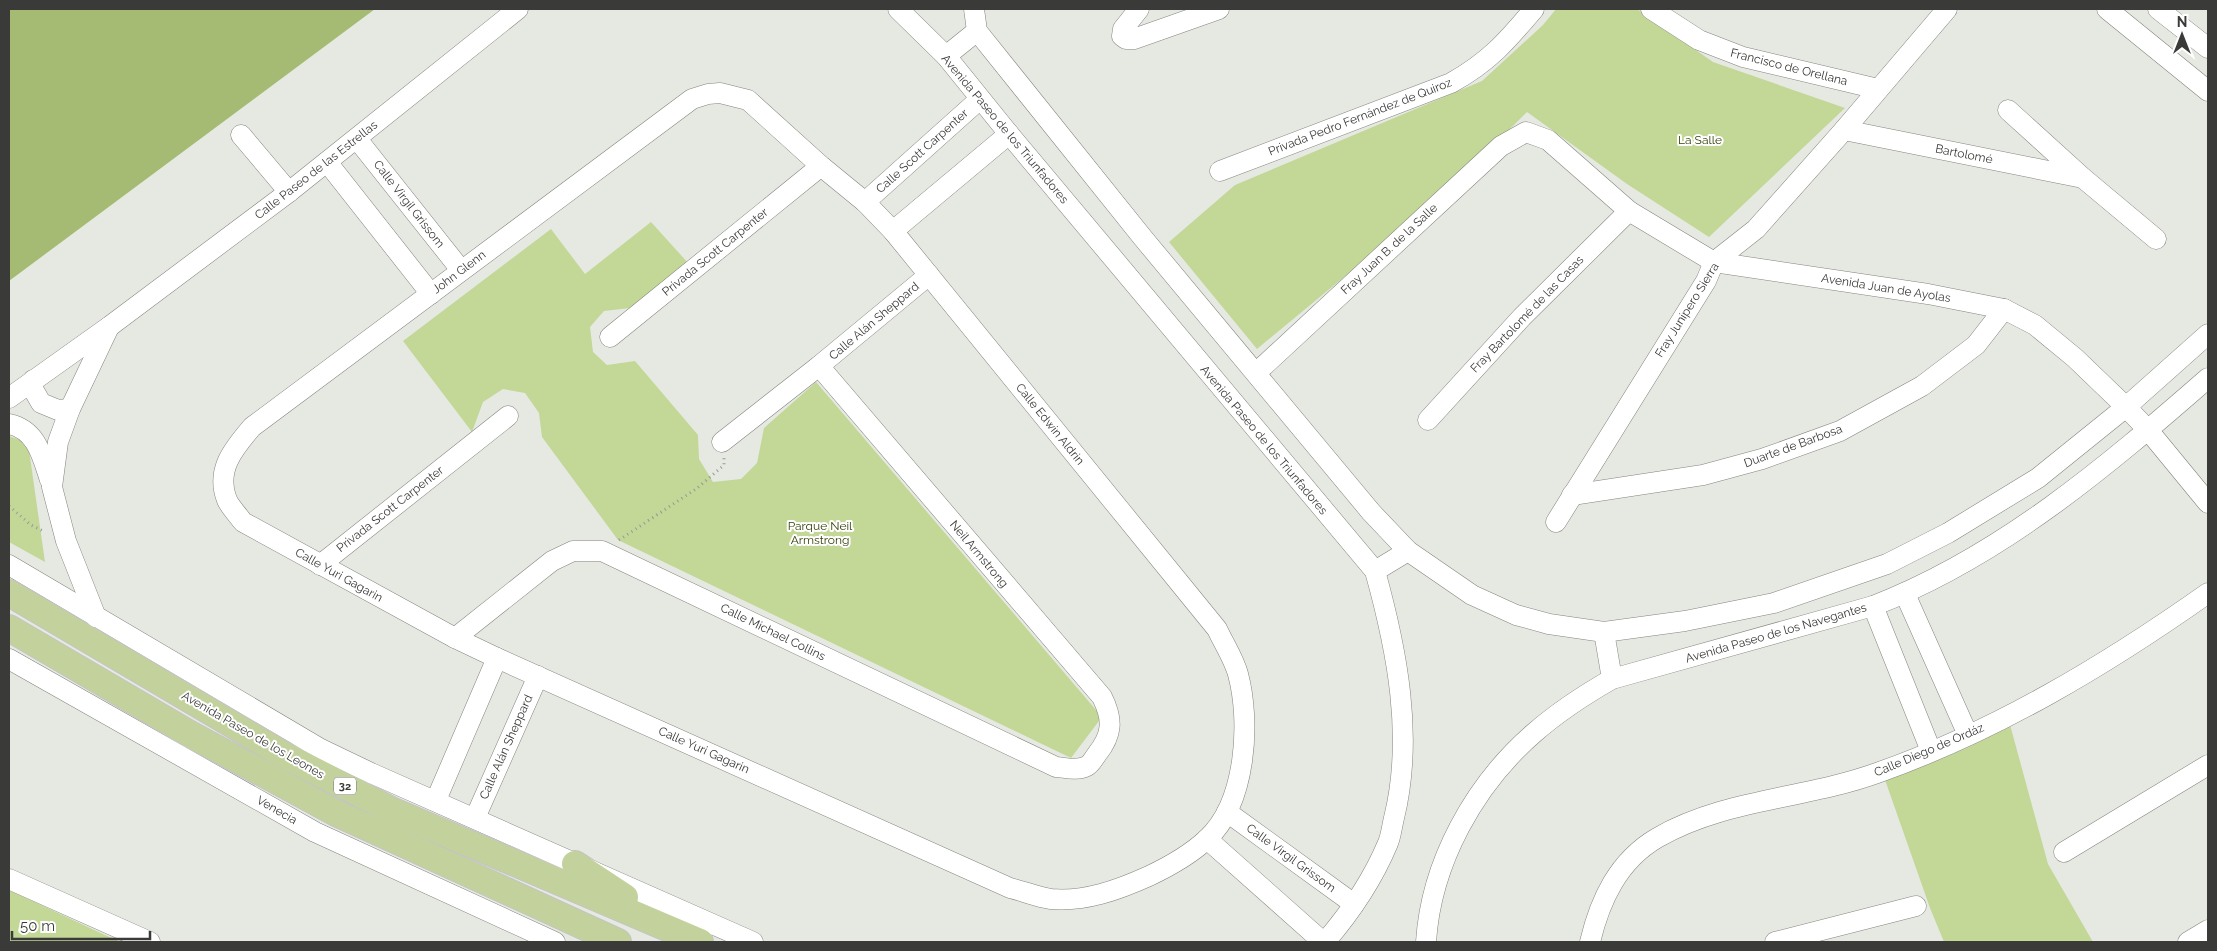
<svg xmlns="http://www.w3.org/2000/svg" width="2217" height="951" font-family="Raleway,sans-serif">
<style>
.green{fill:#c3d797}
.forest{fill:#a5ba72}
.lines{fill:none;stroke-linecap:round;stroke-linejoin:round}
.minor-casing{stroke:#83857f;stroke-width:21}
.major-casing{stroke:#c4c4c3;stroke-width:28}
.path{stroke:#979994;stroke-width:3;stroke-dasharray:1 4;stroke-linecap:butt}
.minor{stroke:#fff;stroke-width:20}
.major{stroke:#c3d29d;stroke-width:26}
.labels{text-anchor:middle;stroke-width:4;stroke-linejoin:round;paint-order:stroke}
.shield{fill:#fff;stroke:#757674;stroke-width:1}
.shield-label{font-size:11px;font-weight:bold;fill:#3a3b38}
.street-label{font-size:12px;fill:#3a3b38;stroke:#fff}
.park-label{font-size:12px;fill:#334009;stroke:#fff}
</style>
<rect width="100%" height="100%" fill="#e6e9e2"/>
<g class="green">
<path d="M1556 9H1637L1713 62 1845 108 1709 237 1627 184 1527 112C1443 197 1349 273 1257 349L1169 242 1235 185 1482 81 1543 25Z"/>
<path d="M651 222 689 264 630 308 604 311 590 327 593 352 607 365 635 361 698 435 699 459 713 482 741 479 757 463 764 428 816 382 1102 717 1071 758 618 540 542 437 539 413 525 393 503 389 483 402 472 432 403 341 551 229 585 274Z"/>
<path d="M9 436 28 443 45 562 9 542Z"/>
<path d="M2009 721 2048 864 2093 942H1944L1930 908 1884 777Z"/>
<path d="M9 890 105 935 121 942H9Z"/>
</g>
<path class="forest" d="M9 9H375L9 281Z"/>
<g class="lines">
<defs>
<g id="minor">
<path d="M898 9 946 56 1009 134 1375 571C1397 650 1414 737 1394 818 1392 826 1391 836 1388 843 1373 879 1350 913 1325 942"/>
<path d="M974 9 977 31 1143 238 1371 512 1408 551 1472 595 1516 615 1549 624 1604 632 1685 621 1774 603 1887 564 1948 533 2038 478 2126 407 2208 334"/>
<path d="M1139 9 1123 29 1122 36 1126 39H1134L1219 9"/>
<path d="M1651 9 1699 40 1743 57 1878 89"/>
<path d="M2107 9 2208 91"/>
<path d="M2158 9 2208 48"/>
<path d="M946 56 977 31"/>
<path d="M720 93 748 100 821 166 865 202 893 231 1217 629C1224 644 1234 659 1238 674 1251 723 1246 803 1207 839 1191 854 1168 867 1149 876 1118 890 1085 902 1051 899 1037 897 1023 891 1010 888L497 658 455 638 243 522C238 515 230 507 227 500 215 470 234 448 252 427L692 99 708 94Z"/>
<path d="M2008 110 2083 178 2156 239"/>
<path d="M1844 130 2083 178"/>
<path d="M241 135 289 192"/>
<path d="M357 139 461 270"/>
<path d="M327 162 431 294"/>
<path d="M1220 171 1451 83C1489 62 1507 41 1534 9"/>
<path d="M865 202 980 99"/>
<path d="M893 231 1009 134"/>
<path d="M610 337 821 166"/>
<path d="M1256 373 1501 146 1526 132 1548 140 1629 211 1714 262 1928 294 2004 309 2035 325 2075 358 2126 407 2148 430 2208 503"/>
<path d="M33 380V389L41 403 58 410 70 409"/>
<path d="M9 398 110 326 289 192 518 9"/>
<path d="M1428 420 1522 317 1629 211"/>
<path d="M9 424C37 430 42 456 50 480"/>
<path d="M722 442 819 366 929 275"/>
<path d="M1572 495 1703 475 1762 459 1840 431 1922 386 1976 345 2004 309"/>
<path d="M1556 522 1706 281 1714 262 1756 229 1844 130 1947 9"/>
<path d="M9 565 321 749 371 773 753 942"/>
<path d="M320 565 508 416"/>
<path d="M1375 571 1408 551"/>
<path d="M1905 594 1968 735"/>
<path d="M1873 606 1931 751"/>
<path d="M96 617 66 541 52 487 58 442 70 409 109 327"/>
<path d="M1604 632 1612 679"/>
<path d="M455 638 552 561 573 551H602L1056 767C1066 768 1078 771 1087 766 1091 764 1094 758 1097 754 1113 734 1113 719 1102 697L819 366"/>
<path d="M9 659 315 832 555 942"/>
<path d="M436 800 497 658"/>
<path d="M1227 812 1354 904"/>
<path d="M475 818 538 676"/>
<path d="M1207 839 1323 942"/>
<path d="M2064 852 2208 765"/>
<path d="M9 879 150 942"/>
<path d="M1426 942C1431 863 1474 785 1534 733 1558 712 1584 695 1612 679L1873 606C2000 557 2106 467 2208 378"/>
<path d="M1590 942C1600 900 1618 861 1657 838 1724 799 1805 799 1877 773 1996 731 2106 665 2208 593"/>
<path d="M1775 942 1916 906"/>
<path d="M2188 942 2208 930"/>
</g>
<g id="major">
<path d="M9 593 284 755 393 811 700 942"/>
<path d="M9 628 190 734 336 813 618 942"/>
<path d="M575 864 625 897"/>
</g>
</defs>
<use href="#minor" class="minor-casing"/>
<use href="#major" class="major-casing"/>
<g class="path">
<path d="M9 506 31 525 45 532"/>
<path d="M619 540 696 489 724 465V458"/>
</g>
<use href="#minor" class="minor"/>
<use href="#major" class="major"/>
</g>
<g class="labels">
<rect class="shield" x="334" y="777.5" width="22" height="17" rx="4"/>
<g class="shield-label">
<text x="345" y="790">32</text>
</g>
<g class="street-label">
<text transform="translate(1789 67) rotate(14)" y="4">Francisco de Orellana</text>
<text transform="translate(1360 117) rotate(-21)" y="4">Privada Pedro Fernández de Quiroz</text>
<text transform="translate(1005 129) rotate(50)" y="4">Avenida Paseo de los Triunfadores</text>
<text transform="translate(922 151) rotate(-42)" y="4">Calle Scott Carpenter</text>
<text transform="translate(1964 154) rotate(11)" y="4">Bartolomé</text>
<text transform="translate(316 170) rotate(-38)" y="4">Calle Paseo de las Estrellas</text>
<text transform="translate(409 204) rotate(52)" y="4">Calle Virgil Grissom</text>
<text transform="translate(1389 249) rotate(-43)" y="4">Fray Juan B. de la Salle</text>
<text transform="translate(715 252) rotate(-39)" y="4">Privada Scott Carpenter</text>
<text transform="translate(459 272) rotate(-37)" y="4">John Glenn</text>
<text transform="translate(1886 288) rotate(9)" y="4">Avenida Juan de Ayolas</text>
<text transform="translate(1687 310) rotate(-58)" y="4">Fray Junípero Sierra</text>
<text transform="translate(1527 314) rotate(-46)" y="4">Fray Bartolomé de las Casas</text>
<text transform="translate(874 321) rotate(-40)" y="4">Calle Alán Sheppard</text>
<text transform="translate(1050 424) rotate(51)" y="4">Calle Edwin Aldrin</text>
<text transform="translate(1264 440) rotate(50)" y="4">Avenida Paseo de los Triunfadores</text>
<text transform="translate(1793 446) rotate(-20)" y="4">Duarte de Barbosa</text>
<text transform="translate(390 509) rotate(-38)" y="4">Privada Scott Carpenter</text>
<text transform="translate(979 554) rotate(50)" y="4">Neil Armstrong</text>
<text transform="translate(339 575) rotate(29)" y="4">Calle Yuri Gagarin</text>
<text transform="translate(773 632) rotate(26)" y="4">Calle Michael Collins</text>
<text transform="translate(1776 633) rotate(-16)" y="4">Avenida Paseo de los Navegantes</text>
<text transform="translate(253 735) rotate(30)" y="4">Avenida Paseo de los Leones</text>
<text transform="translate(506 747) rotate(-66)" y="4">Calle Alán Sheppard</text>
<text transform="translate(704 750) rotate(24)" y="4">Calle Yuri Gagarin</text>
<text transform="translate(1929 750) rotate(-23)" y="4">Calle Diego de Ordáz</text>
<text transform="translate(277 810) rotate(30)" y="4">Venecia</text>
<text transform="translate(1291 858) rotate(36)" y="4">Calle Virgil Grissom</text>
</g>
<g class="park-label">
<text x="1700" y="144">La Salle</text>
<text x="820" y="530">Parque Neil<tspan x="820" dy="14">Armstrong</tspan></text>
</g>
</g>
<rect width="2217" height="951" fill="none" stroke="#3a3b38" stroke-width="20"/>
<g transform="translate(2182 35)" stroke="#ffffff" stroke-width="4" paint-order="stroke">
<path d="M0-4L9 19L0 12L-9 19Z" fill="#3a3b38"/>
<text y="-8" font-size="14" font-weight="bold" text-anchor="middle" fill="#3a3b38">N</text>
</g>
<path d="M12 931v8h138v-8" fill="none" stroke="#3a3b38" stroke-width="2.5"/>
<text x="20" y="931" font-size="15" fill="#3a3b38" stroke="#ffffff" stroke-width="4" paint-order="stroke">50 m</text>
</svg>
